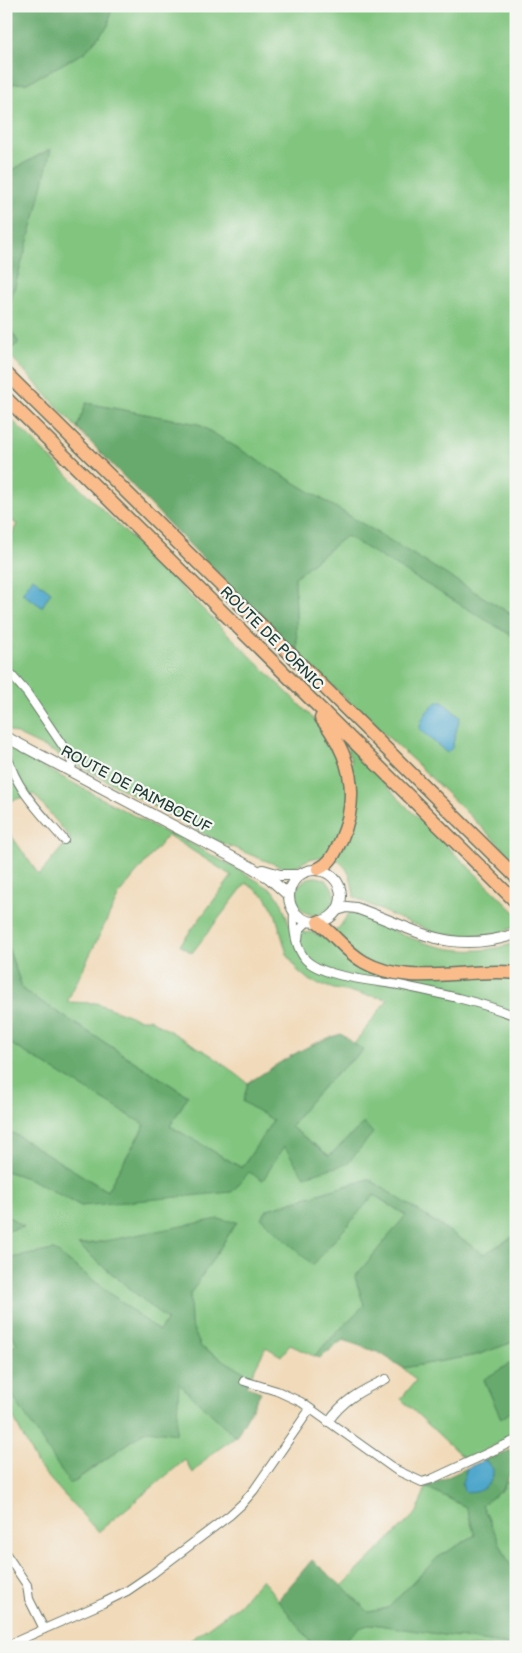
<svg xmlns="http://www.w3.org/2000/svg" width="522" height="1653" font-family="'Balsamiq Sans',sans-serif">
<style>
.green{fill:#81c57f;stroke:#50815a}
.forest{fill:#68aa6e;stroke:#447451}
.water{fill:#4fa7cc;stroke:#377280}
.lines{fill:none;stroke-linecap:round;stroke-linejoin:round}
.minor-casing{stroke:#687463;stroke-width:10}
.tertiary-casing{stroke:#687463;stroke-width:12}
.trunk-casing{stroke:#687463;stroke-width:15}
.minor{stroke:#fff;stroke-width:8}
.tertiary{stroke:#fff;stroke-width:10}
.trunk{stroke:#fabc8b;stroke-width:12}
.labels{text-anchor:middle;stroke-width:4.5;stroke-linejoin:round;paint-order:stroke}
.street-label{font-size:15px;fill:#1f3d34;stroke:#f6f6f2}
</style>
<rect width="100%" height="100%" fill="#f6f6f2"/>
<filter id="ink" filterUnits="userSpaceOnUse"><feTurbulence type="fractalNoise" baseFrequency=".02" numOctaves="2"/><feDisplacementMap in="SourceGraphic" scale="10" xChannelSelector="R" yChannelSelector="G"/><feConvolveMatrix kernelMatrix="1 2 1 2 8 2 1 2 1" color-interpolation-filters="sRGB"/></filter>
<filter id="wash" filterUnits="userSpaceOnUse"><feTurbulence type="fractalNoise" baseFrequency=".0096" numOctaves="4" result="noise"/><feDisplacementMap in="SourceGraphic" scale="20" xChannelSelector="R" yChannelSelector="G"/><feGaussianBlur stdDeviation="1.12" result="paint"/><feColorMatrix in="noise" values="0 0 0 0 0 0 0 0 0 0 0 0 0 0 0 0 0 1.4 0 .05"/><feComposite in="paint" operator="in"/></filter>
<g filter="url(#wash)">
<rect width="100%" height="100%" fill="#f1daba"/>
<g class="green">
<path d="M112 6H516V617L198 424 86 403 77 428 7 352 18 343 6 322V317L36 213 50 149 12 170 6 168V84L27 83 85 52 108 26Z"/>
<path d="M6 414 317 722 338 759 341 768 352 763 347 747 348 746 409 809 516 913V926L499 934 462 936 437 933 393 916 354 897C351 875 349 865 328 855L310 859 293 867 285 868 256 857 215 840 54 752 6 729V545L17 524 6 518Z"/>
<path d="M346 535 516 638V861L416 763 297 653 295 577Z"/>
<path d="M6 747 168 834H173L241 871 274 891 282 904 289 924 305 933 311 932 322 937 338 929 350 912C408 936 450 964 516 943V1235L484 1254 369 1179 268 1209 261 1218 374 1195 407 1216 355 1277 364 1305 314 1356 290 1345 281 1356 266 1347 251 1376 201 1348 191 1324 190 1294 237 1222 78 1245 167 1320 159 1331 54 1250 6 1259V1231L24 1227 6 1215V1171L30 1179 81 1206 249 1171 263 1180 284 1145 347 1164 364 1123 330 1156 291 1127 308 1102 330 1079 363 1051 354 1044 388 999 334 989 310 981 298 971 287 954 275 913 266 897 246 883 192 953 180 945 232 876 168 835 120 893 67 1002 96 1003 139 1019H149L211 1055 248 1083 243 1102 274 1120 242 1168 170 1126 188 1096 23 990 6 942V828L39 875 70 838 34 794 10 801 6 826Z"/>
<circle cx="315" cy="896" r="19"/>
<path d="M6 1041 145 1124 107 1191 13 1133 6 1134Z"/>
<path d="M6 1329 9 1330 17 1343 6 1354Z"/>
<path d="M516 1341V1360L484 1380 501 1418 516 1408V1435L466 1460 401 1399 416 1380 403 1368 477 1355Z"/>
<path d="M6 1383 14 1398 75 1481 147 1430 179 1383 236 1437 210 1455 193 1473 185 1460 98 1532 38 1466 6 1403Z"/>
<path d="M516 1479V1570L509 1563 482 1505 502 1490 506 1483Z"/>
<path d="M426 1487 466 1507 475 1535 437 1558 388 1608 369 1612 342 1586 417 1512Z"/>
<path d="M262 1579 314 1647H181L239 1605Z"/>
<path d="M372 1624 516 1646V1647H337L359 1627Z"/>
</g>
<g class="forest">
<path d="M6 6H112L108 26 85 52 27 83 6 84Z"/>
<path d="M51 149 36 213 6 317V168L12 170Z"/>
<path d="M6 322 19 343 7 352 6 351Z"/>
<path d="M86 403 198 424 516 617V638L346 536 295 577 297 653 175 530 77 428Z"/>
<path d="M6 942 23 990 188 1096 170 1126 242 1168 273 1120 243 1102 248 1083C278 1064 307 1043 341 1034L363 1050C336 1074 310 1097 291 1127L329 1156 364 1123 373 1133 347 1164 304 1176 284 1146 263 1180 249 1172 232 1192 81 1206 30 1179 6 1171V1134L13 1133 107 1191 145 1125 6 1041Z"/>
<path d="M369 1179 484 1254 516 1235V1341L477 1355 403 1368 380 1353 343 1340 320 1358 314 1356 364 1305 355 1277 406 1215 374 1195 313 1265 261 1218 268 1209Z"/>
<path d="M6 1215 24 1227 6 1231Z"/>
<path d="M218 1219 237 1222 190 1294 191 1324 201 1347 251 1376 246 1386 261 1392 236 1437 179 1384 176 1434 147 1430 70 1484 14 1398 6 1383V1354L17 1343 9 1330 6 1329V1259L54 1250 159 1331 167 1320 78 1245 90 1244Z"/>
<path d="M516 1360V1408L501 1419 484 1379Z"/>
<path d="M510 1450 515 1464 502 1490 482 1505 509 1563 516 1570V1646L372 1624 359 1628 337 1647H314L278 1600 312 1560 342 1586 369 1612 388 1608 437 1558 475 1535 466 1507 426 1487 467 1468 462 1483 469 1493C487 1490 503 1476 485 1460Z"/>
</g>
<g class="water">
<path d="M33 578 51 592 42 607 22 593Z"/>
<path d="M437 702H443L460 717 452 748 447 753 420 730C419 720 429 707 437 702Z"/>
<path d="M485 1460 493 1469C495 1484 478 1497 464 1491L462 1483 467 1468Z"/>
</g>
</g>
<g filter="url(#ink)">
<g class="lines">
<defs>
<g id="minor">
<path d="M6 669 27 693 71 758 72 765 70 771"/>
<path d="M6 750C13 787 41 813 64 840"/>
<path d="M294 912C293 927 295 946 305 959 322 978 380 981 404 986 442 994 480 1002 516 1016"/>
<path d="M298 940 299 930 308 921"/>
<path d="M244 1381 277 1391 301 1402 396 1470 422 1482 432 1479 516 1440"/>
<path d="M328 1422C343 1400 362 1390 386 1379"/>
<path d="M6 1554 27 1585 29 1599 44 1629"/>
<path d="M6 1646 103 1603 127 1591 152 1574 230 1515 242 1504 254 1490 310 1409"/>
</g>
<g id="tertiary">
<path d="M6 737 251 867 269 878 288 895"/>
<circle cx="315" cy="896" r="26"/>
<path d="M263 870 280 875H298"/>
<path d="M337 910 347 907 356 908C417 929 447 956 516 934"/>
</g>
<g id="trunk">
<path d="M6 373 516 877"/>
<path d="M6 398 516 902"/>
<path d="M318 869C331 863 335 853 341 840 360 796 351 755 321 718"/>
<path d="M318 922C334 934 346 952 364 962 409 988 467 967 516 973"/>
</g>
</defs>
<use href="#minor" class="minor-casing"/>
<use href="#tertiary" class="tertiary-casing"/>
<use href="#trunk" class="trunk-casing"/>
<use href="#minor" class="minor"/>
<use href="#tertiary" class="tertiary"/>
<use href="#trunk" class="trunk"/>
</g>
</g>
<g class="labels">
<g class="street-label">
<text transform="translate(272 638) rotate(45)" y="5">ROUTE DE PORNIC</text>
<text transform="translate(136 789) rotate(28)" y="5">ROUTE DE PAIMBOEUF</text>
</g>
</g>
<rect width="522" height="1653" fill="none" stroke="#f6f6f2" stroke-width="25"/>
</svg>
